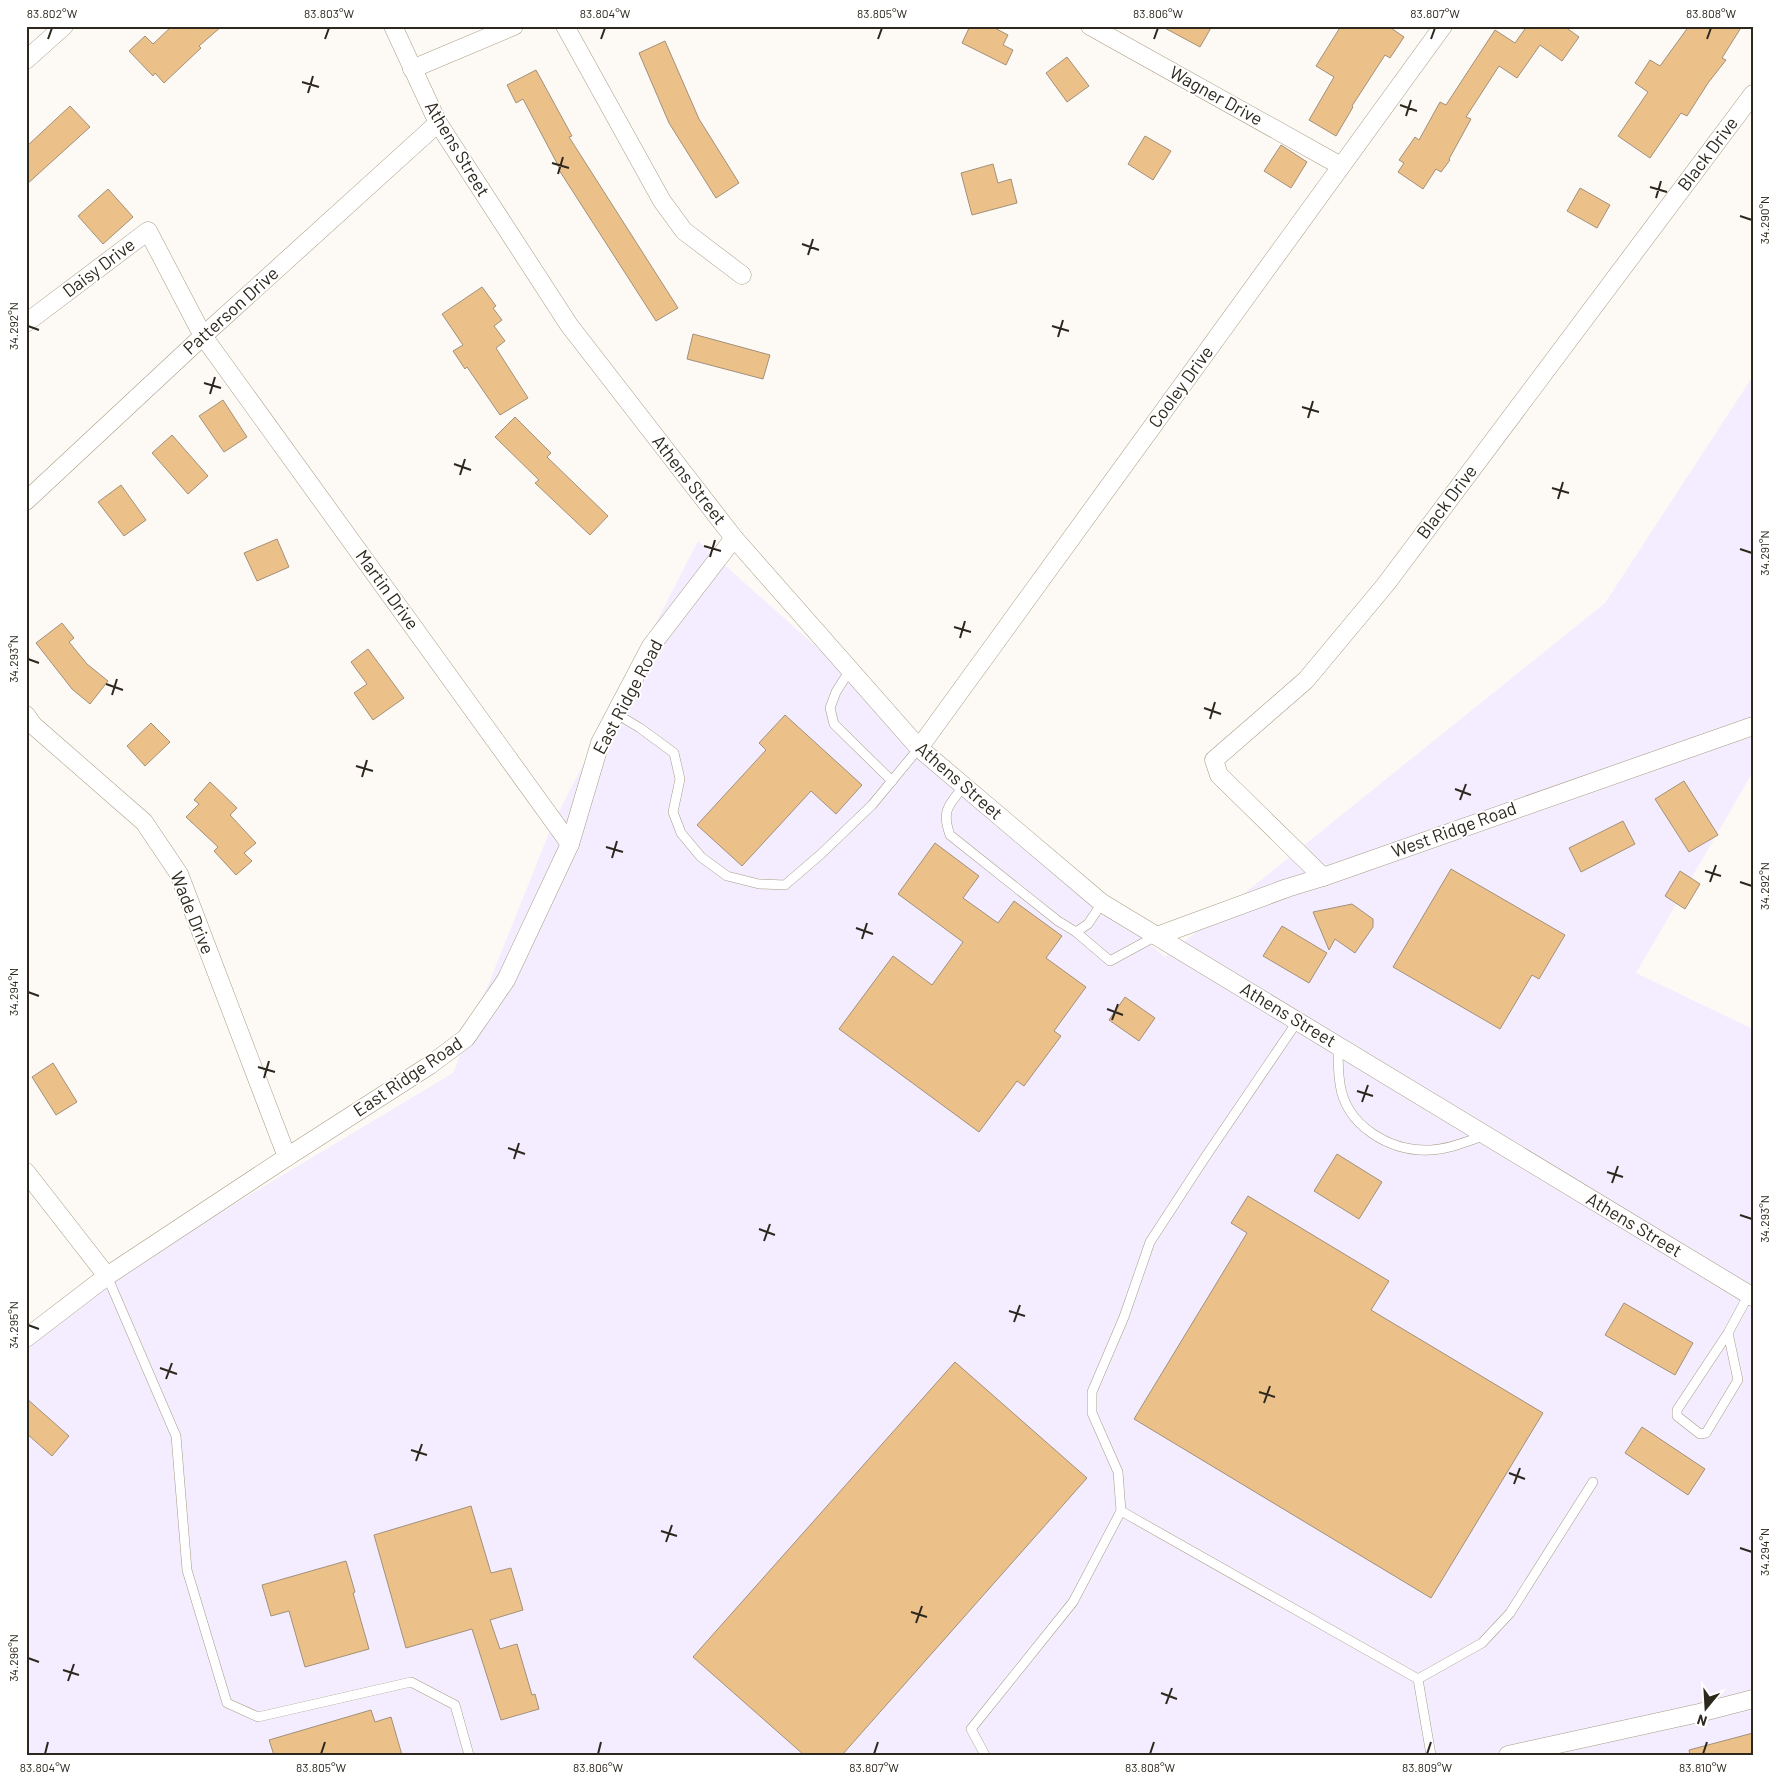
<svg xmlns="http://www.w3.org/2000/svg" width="1779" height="1781" font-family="Barlow,sans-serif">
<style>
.industrial{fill:#f3edff}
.building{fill:#ecc189;stroke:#a2907a}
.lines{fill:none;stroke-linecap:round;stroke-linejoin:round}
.lane-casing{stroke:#a99b83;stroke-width:10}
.street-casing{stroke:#a99b83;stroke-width:19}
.lane{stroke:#fff;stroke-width:9}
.street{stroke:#fff;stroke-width:18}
.ticks{fill:none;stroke:#2d281e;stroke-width:2}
.labels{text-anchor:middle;stroke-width:4;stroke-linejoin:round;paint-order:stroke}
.street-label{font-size:18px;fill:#2d281e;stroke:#fff}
.neatline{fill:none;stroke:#2d281e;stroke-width:2}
.ticks-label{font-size:12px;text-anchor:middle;fill:#2d281e}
</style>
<rect width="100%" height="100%" fill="#fdfaf5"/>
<path class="industrial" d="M1753 376V772L1636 973 1753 1029V1755H26V1329L453 1073 552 825 698 541 1102 903 1165 957 1605 603Z"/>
<g class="building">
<path d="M172 26H222L199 46 201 48 164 83 155 73 153 76 129 51 145 36 153 44Z"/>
<path d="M970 26H991L1008 35 1003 45 1013 50 1006 65 962 43Z"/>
<path d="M1161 26H1212L1200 47Z"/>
<path d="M1341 26H1388L1404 37 1390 58 1385 55 1352 106 1353 107 1336 136 1309 120 1334 77 1316 66Z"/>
<path d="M1527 26H1564L1579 37 1562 61 1540 45 1517 78 1499 66 1466 117 1471 119 1449 159 1450 160 1441 172 1436 169 1423 189 1398 172 1404 163 1399 160 1415 137 1419 140 1440 102 1446 105 1495 30 1515 43Z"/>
<path d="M1689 26H1742L1722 58 1726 60 1708 83 1687 116 1681 113 1650 158 1618 136 1648 92 1635 83 1650 60 1660 66Z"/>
<path d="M665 41 699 119 739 183 716 198 669 123 639 53Z"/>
<path d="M1067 57 1089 86 1067 102 1046 73Z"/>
<path d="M536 70 572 136 569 137 678 308 656 321 559 170 560 169 523 99 516 103 507 85Z"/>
<path d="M70 106 90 127 26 185V147Z"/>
<path d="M1145 136 1171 151 1153 180 1128 164Z"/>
<path d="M1281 145 1307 162 1291 188 1264 171Z"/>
<path d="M993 164 998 183 1011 179 1017 203 972 215 961 173Z"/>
<path d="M1580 188 1610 205 1597 228 1567 211Z"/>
<path d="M108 189 133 217 103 244 78 216Z"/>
<path d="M482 287 496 306 493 308 502 320 494 326 505 341 496 348 528 398 500 415 467 367 465 369 453 351 463 345 442 314Z"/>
<path d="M693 334 770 355 763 379 687 359Z"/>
<path d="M223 400 247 437 224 452 199 416Z"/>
<path d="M515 417 551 453 547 457 608 516 590 535 535 483 539 480 495 437Z"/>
<path d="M172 435 208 476 188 494 152 453Z"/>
<path d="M121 485 146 520 124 536 98 502Z"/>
<path d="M277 539 289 567 257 581 244 553Z"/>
<path d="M62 623 74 638 69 642 87 664 108 681 90 704 72 689 36 643Z"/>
<path d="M368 649 404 698 373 720 354 693 367 684 351 662Z"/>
<path d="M785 715 862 785 836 814 811 791 742 866 697 825 766 750 759 743Z"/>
<path d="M151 723 170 742 145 766 127 746Z"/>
<path d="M1684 781 1718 835 1689 852 1655 799Z"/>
<path d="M210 782 237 808 230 815 256 843 244 853 252 861 236 875 214 851 218 847 186 817 199 804 194 800Z"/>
<path d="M1623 821 1635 844 1581 872 1569 848Z"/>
<path d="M935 843 979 876 963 898 998 923 1014 901 1062 936 1046 958 1086 987 1054 1031 1061 1036 1024 1086 1017 1081 979 1132 839 1029 893 956 932 985 963 942 898 894Z"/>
<path d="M1451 869 1565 935 1539 979 1532 975 1500 1029 1393 967Z"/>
<path d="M1680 871 1700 884 1685 909 1665 896Z"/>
<path d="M1352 904 1373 919V927L1355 953 1335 939 1329 950 1313 912Z"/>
<path d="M1282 926 1327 953 1309 983 1263 956Z"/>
<path d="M1125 997 1155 1018 1139 1041 1109 1020Z"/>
<path d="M53 1063 77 1102 56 1115 32 1077Z"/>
<path d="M1337 1154 1382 1182 1359 1219 1314 1191Z"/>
<path d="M1248 1196 1389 1281 1371 1310 1543 1413 1431 1598 1134 1419 1247 1233 1231 1223Z"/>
<path d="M1624 1303 1693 1343 1675 1375 1605 1335Z"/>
<path d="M955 1362 1087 1478 842 1755H804L693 1657Z"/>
<path d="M26 1398 69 1436 52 1456 26 1433Z"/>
<path d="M1642 1427 1705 1469 1688 1495 1625 1453Z"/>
<path d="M471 1506 491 1573 511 1568 523 1610 490 1620 500 1649 517 1644 532 1695 535 1694 539 1709 501 1720 472 1629 406 1648 374 1535Z"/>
<path d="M346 1561 355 1592 353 1593 369 1649 305 1667 289 1611 271 1616 262 1585Z"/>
<path d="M371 1710 375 1722 391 1717 402 1755H274L269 1740Z"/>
<path d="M1753 1733V1755H1690L1689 1750Z"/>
</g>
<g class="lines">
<defs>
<g id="lane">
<path d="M850 670 836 692 830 708 834 724 892 781"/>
<path d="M615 713 640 728 674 753 680 779 673 812 681 833 701 857 727 876 759 884 785 885 821 854 872 805 919 748"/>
<path d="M964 786C949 805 941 810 950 835L1058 921 1076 932 1088 924 1102 903"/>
<path d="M1076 932 1110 961 1156 936"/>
<path d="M1338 1046C1338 1058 1338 1071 1340 1084 1346 1126 1390 1152 1431 1150 1450 1149 1468 1141 1486 1135"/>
<path d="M107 1276 176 1436 187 1570 227 1703 258 1717 411 1682 455 1705 469 1755"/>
<path d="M1728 1333 1738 1380 1706 1433 1700 1434 1677 1416V1410L1728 1333 1749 1294"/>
<path d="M1121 1511 1418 1679 1431 1755"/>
<path d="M1418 1679 1482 1643 1510 1613 1593 1482"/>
<path d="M985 1755 971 1729 1073 1602 1121 1511 1118 1472 1092 1413V1392L1124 1317 1150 1242 1204 1159 1297 1022"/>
</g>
<g id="street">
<path d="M393 26 438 123 569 325 734 538 919 748 1102 903 1753 1297"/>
<path d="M565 26 662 201 684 231 742 275"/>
<path d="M1090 26 1341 166"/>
<path d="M26 60 64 26"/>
<path d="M412 69 514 26"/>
<path d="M26 323 148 231 203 336 570 844"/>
<path d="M26 501 203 336 438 123"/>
<path d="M26 715 33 725 144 822 179 874 287 1157"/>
<path d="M919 748 1443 26"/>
<path d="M1323 877 1219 775 1214 760 1306 680 1386 584 1753 94"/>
<path d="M1157 936 1287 888 1323 877 1753 726"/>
<path d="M26 1172 107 1276"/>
<path d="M26 1338 107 1276 287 1157 430 1065 466 1038 506 980 570 844 600 743 651 646 734 538"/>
<path d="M1508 1755 1699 1713 1753 1699"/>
</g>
</defs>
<use href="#lane" class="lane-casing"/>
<use href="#street" class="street-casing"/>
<use href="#lane" class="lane"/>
<use href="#street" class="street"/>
</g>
<path class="ticks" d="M48 39 52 28M325 39 329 28M601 39 605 28M878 39 882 28M1154 39 1158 28M1431 39 1435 28M1707 39 1711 28M302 82 319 87M308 93 313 76M1400 105 1417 111M1406 116 1411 100M552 163 569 168M558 174 563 157M1650 187 1667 192M1656 198 1661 181M1740 216 1752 220M802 244 819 250M808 255 813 239M28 326 39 330M1052 326 1069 331M1058 337 1063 320M204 383 221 388M210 394 215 377M1302 407 1319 412M1308 418 1313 401M454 464 471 470M460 475 465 459M1552 488 1569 493M1558 499 1563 482M704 546 721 551M1740 549 1752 553M710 557 715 540M954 627 971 632M960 638 965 621M28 659 39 663M106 684 123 690M112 695 117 679M1204 708 1221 714M1210 719 1215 702M356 766 373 771M362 777 367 760M1455 789 1471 795M1460 800 1466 784M606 847 623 852M612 858 617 841M1705 871 1721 876M1710 882 1716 865M1740 882 1752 886M856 928 873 934M862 939 867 923M28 992 39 996M1107 1009 1123 1015M1112 1020 1118 1004M258 1067 275 1072M264 1078 269 1061M1357 1091 1373 1096M1362 1102 1368 1085M508 1148 525 1154M514 1159 519 1143M1607 1172 1623 1177M1612 1183 1618 1166M1740 1215 1752 1219M759 1229 775 1235M764 1241 770 1224M1009 1311 1025 1316M1014 1322 1020 1305M28 1325 39 1329M160 1368 177 1374M166 1379 172 1363M1259 1392 1275 1397M1264 1403 1270 1386M411 1450 427 1455M416 1461 422 1444M1509 1473 1525 1479M1514 1484 1520 1468M661 1531 677 1536M666 1542 672 1525M1740 1548 1752 1552M911 1612 927 1617M916 1623 922 1606M28 1658 39 1662M63 1670 79 1675M68 1681 74 1664M1161 1693 1177 1699M1166 1704 1172 1688M45 1754 48 1742M321 1754 325 1742M598 1754 601 1742M874 1754 878 1742M1150 1754 1154 1742M1427 1754 1431 1742M1703 1754 1707 1742"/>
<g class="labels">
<g class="street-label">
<text transform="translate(1216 96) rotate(29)" y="6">Wagner Drive</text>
<text transform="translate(457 149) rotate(59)" y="6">Athens Street</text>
<text transform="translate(1708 154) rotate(-53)" y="6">Black Drive</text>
<text transform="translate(99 268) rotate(-37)" y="6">Daisy Drive</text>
<text transform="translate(231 311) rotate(-42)" y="6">Patterson Drive</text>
<text transform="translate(1181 387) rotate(-54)" y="6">Cooley Drive</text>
<text transform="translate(689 480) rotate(52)" y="6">Athens Street</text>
<text transform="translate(1447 502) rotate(-53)" y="6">Black Drive</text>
<text transform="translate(387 590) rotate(54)" y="6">Martin Drive</text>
<text transform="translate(628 697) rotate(-62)" y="6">East Ridge Road</text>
<text transform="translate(959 781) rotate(41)" y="6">Athens Street</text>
<text transform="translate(1454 830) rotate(-20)" y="6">West Ridge Road</text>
<text transform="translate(192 913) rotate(68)" y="6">Wade Drive</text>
<text transform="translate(1288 1015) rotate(31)" y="6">Athens Street</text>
<text transform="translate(408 1077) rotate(-34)" y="6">East Ridge Road</text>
<text transform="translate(1634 1225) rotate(31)" y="6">Athens Street</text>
</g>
</g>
<rect width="1779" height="1781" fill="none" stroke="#ffffff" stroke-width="55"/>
<g transform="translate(1706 1708) rotate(198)" stroke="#ffffff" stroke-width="4" paint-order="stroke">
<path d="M0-4L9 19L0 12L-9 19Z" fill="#2d281e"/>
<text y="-8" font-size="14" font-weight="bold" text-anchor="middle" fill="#2d281e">N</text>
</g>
<rect x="28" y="28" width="1724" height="1726" class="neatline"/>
<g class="ticks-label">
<text x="52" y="18">83.802°W</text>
<text x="329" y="18">83.803°W</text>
<text x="605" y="18">83.804°W</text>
<text x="882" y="18">83.805°W</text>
<text x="1158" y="18">83.806°W</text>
<text x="1435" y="18">83.807°W</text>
<text x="1711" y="18">83.808°W</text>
<text transform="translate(1765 220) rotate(-90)" y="4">34.290°N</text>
<text transform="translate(14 326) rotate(-90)" y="4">34.292°N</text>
<text transform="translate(1765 553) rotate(-90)" y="4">34.291°N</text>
<text transform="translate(14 659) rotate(-90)" y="4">34.293°N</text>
<text transform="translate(1765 886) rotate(-90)" y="4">34.292°N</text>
<text transform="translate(14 992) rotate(-90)" y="4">34.294°N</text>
<text transform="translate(1765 1219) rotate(-90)" y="4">34.293°N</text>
<text transform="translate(14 1325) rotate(-90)" y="4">34.295°N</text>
<text transform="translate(1765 1552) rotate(-90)" y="4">34.294°N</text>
<text transform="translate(14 1658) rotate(-90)" y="4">34.296°N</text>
<text x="45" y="1772">83.804°W</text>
<text x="321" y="1772">83.805°W</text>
<text x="598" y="1772">83.806°W</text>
<text x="874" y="1772">83.807°W</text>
<text x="1150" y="1772">83.808°W</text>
<text x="1427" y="1772">83.809°W</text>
<text x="1703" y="1772">83.810°W</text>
</g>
</svg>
